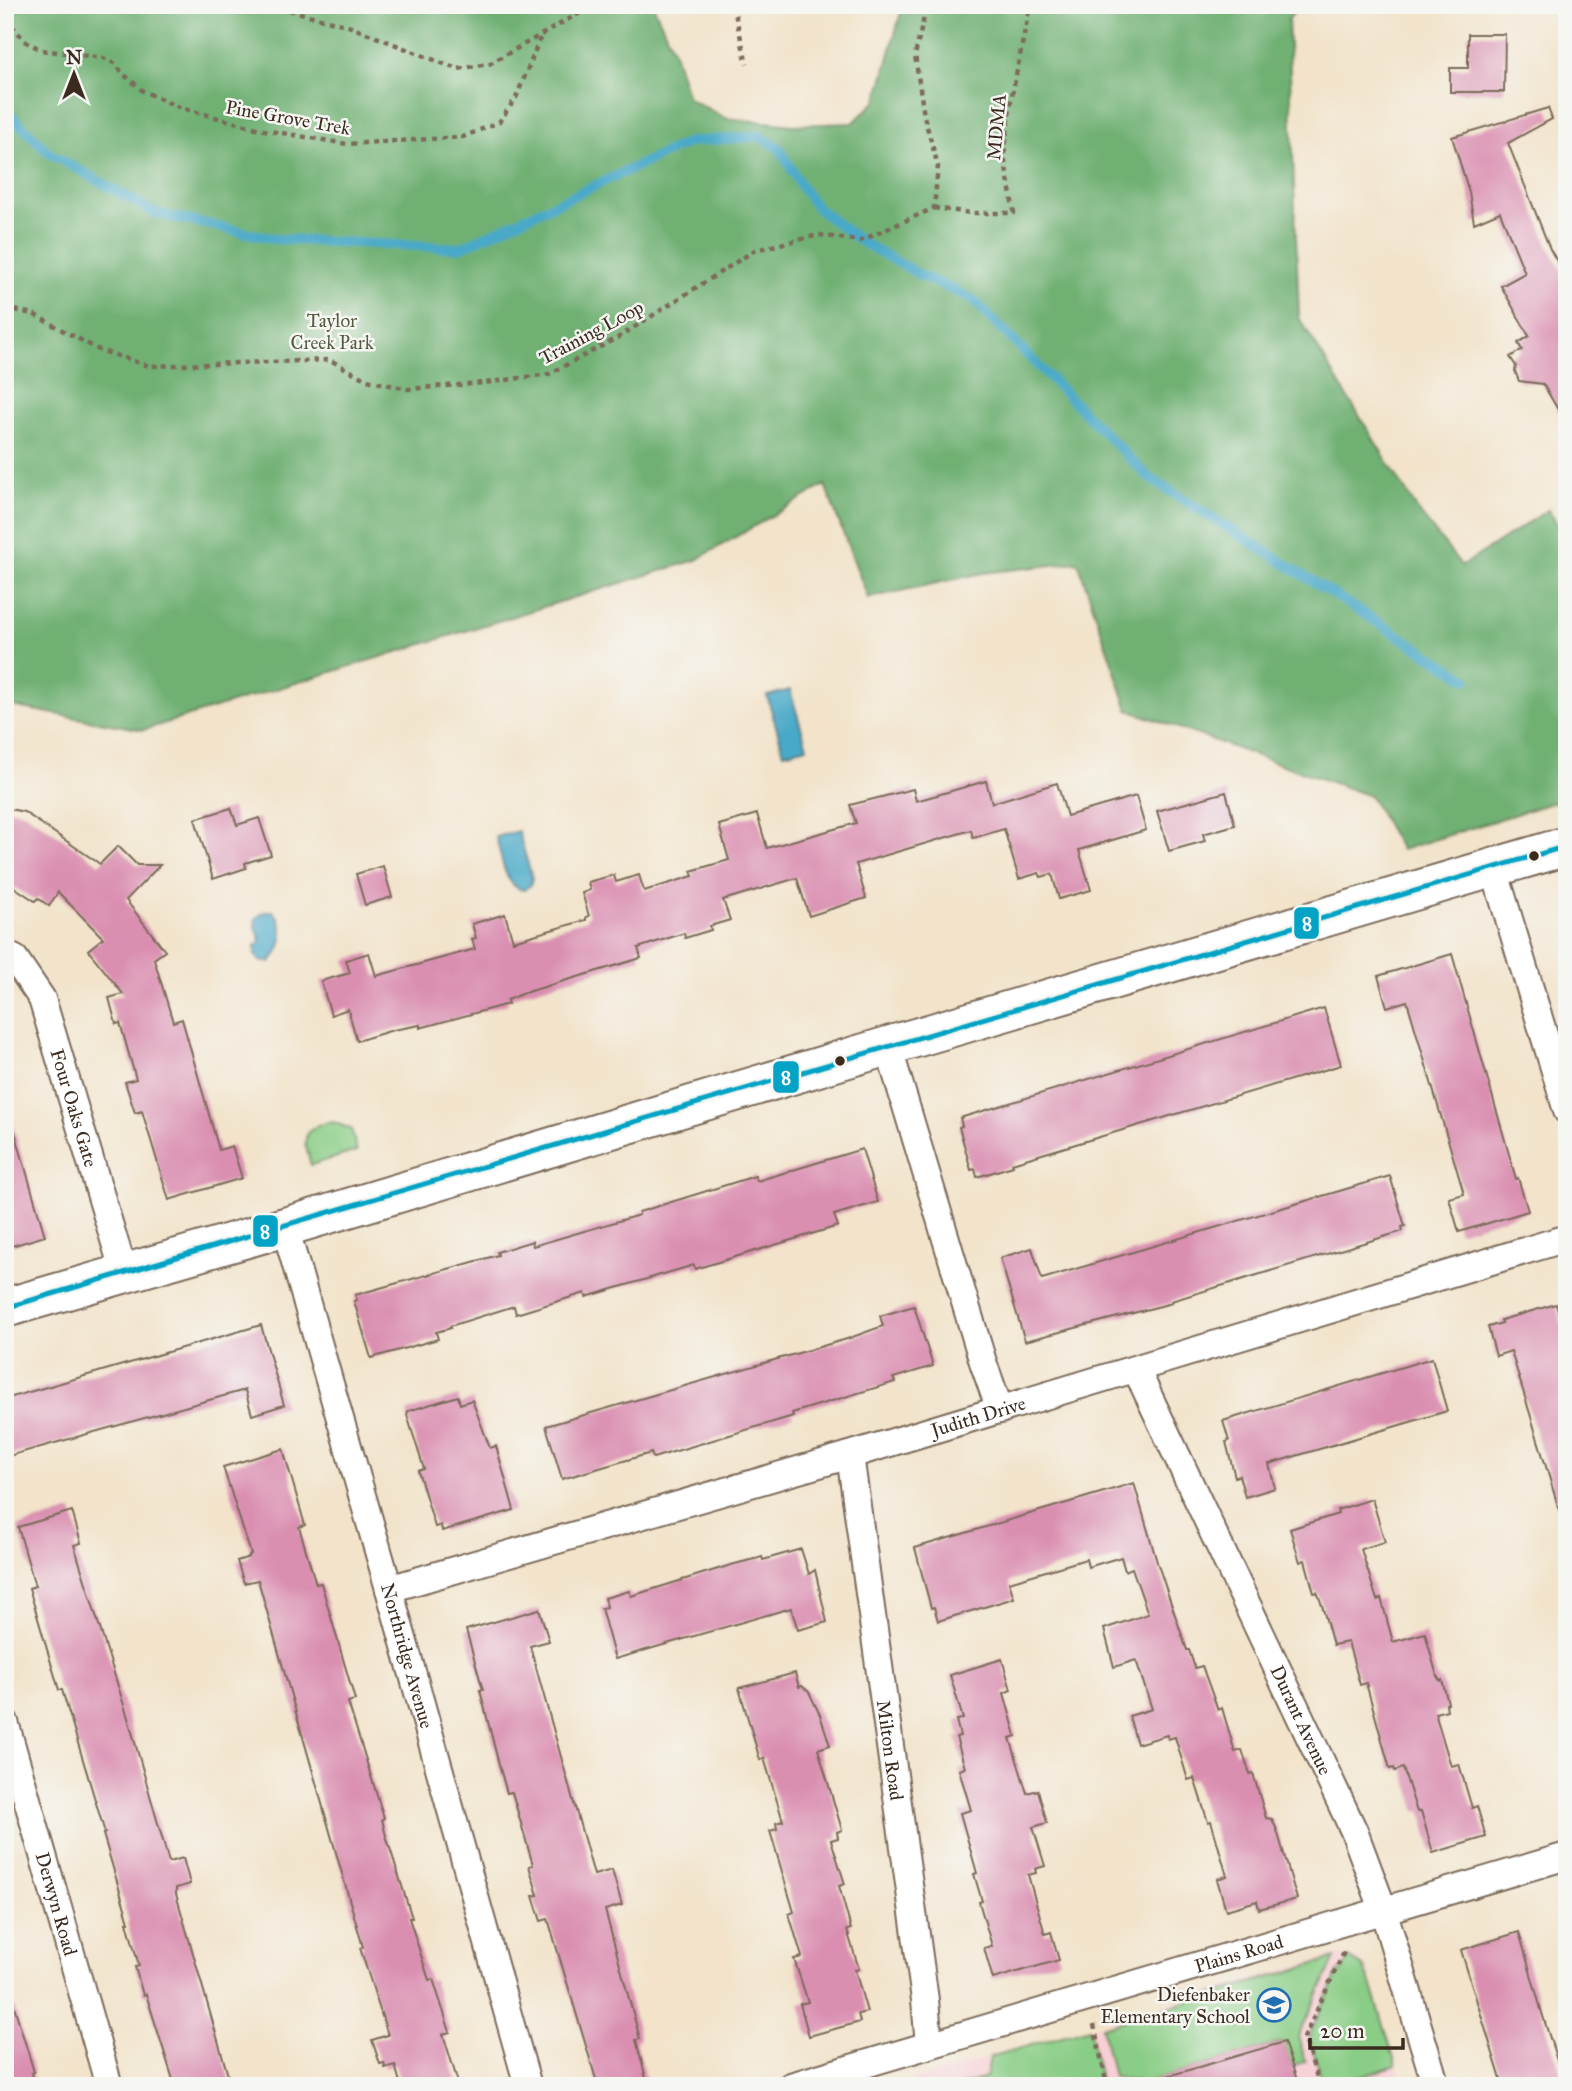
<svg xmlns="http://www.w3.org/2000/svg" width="1572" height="2091" font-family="'IM FELL Great Primer',serif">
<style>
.built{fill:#f7cfd4}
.green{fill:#8acd86;stroke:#627c52;stroke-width:2}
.forest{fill:#6fb073;stroke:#556d48;stroke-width:2}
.water{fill:#49a9c8;stroke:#426a73;stroke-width:2}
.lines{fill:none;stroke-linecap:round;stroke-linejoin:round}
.stream{stroke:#49a9c8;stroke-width:10}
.building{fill:#da8fb1}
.minor-casing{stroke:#7b6b5a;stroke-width:30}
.secondary-casing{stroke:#7b6b5a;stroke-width:42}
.path{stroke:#7b6b5a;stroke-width:4.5;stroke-dasharray:5 5;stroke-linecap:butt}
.minor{stroke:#fff;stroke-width:26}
.secondary{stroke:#fff;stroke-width:38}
.bus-1-casing{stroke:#f6f6f2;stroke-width:10}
.bus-1{stroke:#03a3c5;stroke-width:5}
.bus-dot{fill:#3b2a1e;stroke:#f6f6f2;stroke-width:2.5}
.labels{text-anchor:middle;stroke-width:5;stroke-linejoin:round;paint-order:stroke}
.street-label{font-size:19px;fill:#3b2a1e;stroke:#f6f6f2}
.park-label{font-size:19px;fill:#535b3d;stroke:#f6f6f2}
.poi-label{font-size:19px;fill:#3b2a1e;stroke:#f6f6f2;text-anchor:end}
.line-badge{stroke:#f6f6f2;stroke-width:2.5}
.badge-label{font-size:19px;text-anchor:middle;font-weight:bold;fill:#fff}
</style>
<rect width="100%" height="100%" fill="#f6f6f2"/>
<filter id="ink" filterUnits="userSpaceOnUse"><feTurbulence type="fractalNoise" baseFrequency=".0143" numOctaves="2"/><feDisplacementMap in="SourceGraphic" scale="14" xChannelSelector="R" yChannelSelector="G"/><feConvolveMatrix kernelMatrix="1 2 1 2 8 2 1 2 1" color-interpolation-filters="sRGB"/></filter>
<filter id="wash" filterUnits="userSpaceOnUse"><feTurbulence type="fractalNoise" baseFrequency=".00686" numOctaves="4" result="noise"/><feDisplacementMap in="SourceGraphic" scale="28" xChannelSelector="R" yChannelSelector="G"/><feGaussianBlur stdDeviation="1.57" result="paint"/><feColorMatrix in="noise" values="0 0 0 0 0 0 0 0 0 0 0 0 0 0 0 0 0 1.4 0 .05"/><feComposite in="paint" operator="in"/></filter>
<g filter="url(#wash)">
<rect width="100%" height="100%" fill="#f2e3ca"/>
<path class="built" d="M1336 1955 1348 1956 1359 1961 1368 1969 1404 2086H893Z"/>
<g class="green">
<path d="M333 1122 351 1129 357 1151 311 1165 305 1143 307 1133 318 1125Z"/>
<path d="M1335 1958 1298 2037 1306 2061 1292 2066 1283 2042 1146 2083 1113 2077 1102 2027Z"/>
<path d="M1349 1958 1363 1967 1370 1980 1396 2065 1333 2086H1324L1310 2041 1311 2031 1339 1971 1342 1972Z"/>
<path d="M1089 2028 1101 2086H960L986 2078 990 2057Z"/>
</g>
<path class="forest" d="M5 5H653L673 49 688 98 725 118 793 125 853 123 877 100 903 5H1300L1288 20 1299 318 1418 511 1462 566 1548 510 1567 539V798L1401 850 1370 796 1128 710 1078 562 983 573 868 598 825 485 696 560 143 730 5 705Z"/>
<g class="water">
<path d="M790 690 807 747 784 753 767 696Z"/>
<path d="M518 831 532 877 531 884 524 890C504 888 501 854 496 837Z"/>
<path d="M273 911C287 926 284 948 270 962L260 961 255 955V946L260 943V936L255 928 256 918 264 912Z"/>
</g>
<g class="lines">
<path class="stream" d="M5 109 49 153 155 213 275 239 460 248 689 142 760 136 780 149 802 188 818 209 860 241 920 275 972 299 1148 477 1467 679"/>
</g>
<g id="blocks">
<g class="building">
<path d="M1468 34H1505L1504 92H1450V68H1468Z"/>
<path d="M1548 108 1552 119 1508 143 1550 249 1567 279V425L1543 384 1519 381 1515 371 1516 366 1510 357 1522 350 1518 343 1529 336 1501 286 1525 273 1500 212 1474 223 1469 192 1452 137Z"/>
<path d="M986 781 992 803 1057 783 1067 816 1136 796 1146 830 1079 850 1091 890 1059 899 1052 874 1041 877 1039 873 1019 879 1004 829 973 838 971 830 856 864 866 898 809 916 797 878 723 900 730 920 710 926 711 930 685 938 684 933 638 948 641 958 524 993 507 1000 508 1004 420 1028V1025L393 1030 357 1041 348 1009 331 1015 321 981 350 973 346 960 369 953 376 976 475 949 472 939 476 938 472 924 505 914 513 941 586 920V917L589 916 582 893 590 890 588 882 614 875 616 882 639 875 644 891 693 876 691 871 729 860 719 825 757 814 767 848 856 823 850 805 913 789 916 801Z"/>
<path d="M1226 792 1235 825 1203 834 1205 841 1169 851 1157 811Z"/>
<path d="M5 808 24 812 100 864 118 846 137 865H160L126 900 165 951 154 959 173 1022 182 1019 219 1150 232 1146 242 1178 169 1200 142 1111 135 1113 125 1082 136 1079 120 1023 116 1024 109 998 123 994 88 950 103 938 58 892 49 906 38 898 35 901 5 881Z"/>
<path d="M231 808 237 825 259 818 271 855 245 863 246 868 213 879 195 819Z"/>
<path d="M383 866 392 897 365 905 356 874Z"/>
<path d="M1452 954 1516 1179 1518 1178 1528 1211 1459 1232 1449 1198 1464 1194 1407 1001 1387 1007 1378 976Z"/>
<path d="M1324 1008 1341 1065 1012 1163 1013 1166 977 1177 975 1169 971 1170 959 1127 962 1126 960 1118Z"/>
<path d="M12 1122 45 1236 5 1248V1123Z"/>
<path d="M862 1149 878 1202 834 1215 838 1226 695 1269 694 1265 586 1297 585 1293 516 1314 514 1306 450 1326 451 1328 436 1332 438 1339 371 1358 354 1301 357 1300 355 1295 498 1255 497 1252 532 1241 533 1246 639 1215V1212L755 1176 757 1181Z"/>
<path d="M1390 1176 1405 1226 1402 1227 1403 1231 1171 1301 1172 1303 1025 1341 1000 1258 1032 1248 1042 1279Z"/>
<path d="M1556 1304 1567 1342V1515L1561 1516 1511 1351 1496 1356 1488 1327 1502 1323 1501 1320Z"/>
<path d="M914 1306 933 1366 893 1378 895 1382 792 1413 793 1416 653 1458 651 1453 562 1479 546 1426 847 1339 883 1326 880 1316Z"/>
<path d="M261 1325 284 1405 252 1415 245 1390 5 1457V1399Z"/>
<path d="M1432 1358 1447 1411 1269 1464 1275 1488 1245 1497 1239 1475 1235 1477 1226 1442 1229 1441 1223 1421Z"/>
<path d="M458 1396 460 1404 472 1400 490 1448 496 1446 514 1510 442 1531 441 1525 435 1527 418 1471 424 1469 407 1415 408 1411Z"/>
<path d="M283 1449 305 1525 299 1527 316 1584 321 1583 355 1700 348 1702 384 1818 382 1819 385 1832 412 1918H409L429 1980 433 1979 450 2032 443 2034 459 2086H401L395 2065 385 2068 384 2063 380 2064 372 2040 388 2035 360 1948 363 1947 258 1580 244 1583 237 1561 249 1557V1555L251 1554 223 1467Z"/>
<path d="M1134 1483 1157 1562 1187 1650H1189L1195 1668 1202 1666 1218 1710 1222 1708 1235 1752 1242 1750 1250 1774 1253 1773 1266 1818 1272 1819 1277 1830 1297 1899 1259 1909 1257 1901 1226 1910 1217 1879 1227 1876 1211 1821 1208 1822 1194 1778 1188 1780 1175 1737 1168 1739 1167 1735 1137 1744 1129 1716 1152 1709 1136 1660 1114 1667 1104 1629 1148 1614 1132 1568 1125 1571 1121 1557 1088 1567 1086 1559 1009 1582 1014 1598 938 1621 934 1607 931 1608 915 1548Z"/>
<path d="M1372 1499 1385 1542 1361 1549 1377 1600 1381 1598 1393 1642 1425 1633 1437 1676 1440 1681 1442 1680 1448 1703 1446 1704 1447 1710 1435 1713 1451 1766 1459 1764 1472 1808 1477 1806 1486 1837 1433 1853 1421 1811 1417 1812 1403 1768 1395 1771 1394 1768 1390 1769 1366 1683 1360 1685 1348 1642 1333 1645 1322 1605 1317 1592 1314 1593 1305 1560 1300 1562 1290 1529 1338 1514 1337 1510Z"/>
<path d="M72 1511 81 1543 74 1545 128 1718 169 1862 183 1858 190 1884 176 1888V1894L231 2086H175L146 1994 143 1995 135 1967 139 1966 127 1922H129L103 1834 105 1833 62 1690H59L29 1588 35 1586 18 1527Z"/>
<path d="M801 1549 809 1574 815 1570 827 1622 798 1630 791 1608 615 1659 601 1608 607 1607 605 1598 629 1591 631 1596 731 1565 762 1557 763 1560Z"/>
<path d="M539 1609 549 1641 530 1646 594 1875 612 1870 622 1905 605 1910 640 2039 636 2040 648 2086H598L548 1919 541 1921 533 1896 538 1895 529 1866 533 1865 512 1792 507 1793 499 1765 480 1690H483L466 1630Z"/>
<path d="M1002 1659 1011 1690 1004 1693 1016 1736 1010 1738 1027 1793 1038 1790 1047 1823 1033 1827 1045 1866 1035 1869 1036 1873 1028 1875 1045 1934 1051 1932 1059 1960 993 1979 984 1948 992 1946 979 1902 982 1901 974 1874 977 1873 960 1813 971 1810 959 1770 965 1768 956 1737 960 1736 956 1720 963 1719 950 1675Z"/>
<path d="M795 1673 799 1687 802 1686 809 1692 820 1715 830 1745 818 1749 842 1830 837 1832 838 1838 831 1840 845 1884 839 1886 851 1929 847 1930 859 1969 855 1970 867 2012 858 2014 860 2022 809 2036 800 2004 808 2002 794 1959 802 1957 789 1914 794 1912 770 1831 777 1829 776 1823 783 1821 764 1758 760 1760 739 1688Z"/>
<path d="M1519 1932 1542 2013 1565 2086H1503L1461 1950Z"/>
<path d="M11 1996 34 2072 32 2073 34 2080 15 2086H5V1997Z"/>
<path d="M1284 2042 1299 2086H1159L1158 2079Z"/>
</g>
</g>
</g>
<g filter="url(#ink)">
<use href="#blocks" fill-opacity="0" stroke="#7b6b5a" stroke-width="2"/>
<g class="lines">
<defs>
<g id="minor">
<path d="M1494 869 1567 1111"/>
<path id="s1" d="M5 954 15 959 42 999 124 1273"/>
<path d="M888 1046 983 1362 1000 1410"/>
<path id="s2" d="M285 1227 389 1589 528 2086"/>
<path id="s3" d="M1136 1369 1354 1831 1383 1909 1436 2086"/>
<path id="s4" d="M850 1455 925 2000 929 2045"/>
<path id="s5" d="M389 1589 850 1455 1567 1238"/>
<path id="s6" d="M5 1722 109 2086"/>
<path id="s7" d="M791 2086 1567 1856"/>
</g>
<path id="secondary" d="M5 1308 285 1227 888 1046 1567 846"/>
</defs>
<use href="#minor" class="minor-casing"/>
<use href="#secondary" class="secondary-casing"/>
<g class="path">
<path d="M270 5 346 25 457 69 489 64 594 5"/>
<path d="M733 5 747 64"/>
<path d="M5 18 26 42 42 50 103 58 116 64 122 73 143 91 181 108 264 130 347 144 463 137 499 122 516 98 541 36"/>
<path d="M934 208 971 213H1014L1004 156 1011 100 1030 5"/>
<path d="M5 308 33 314 99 350 149 366 330 360 367 380 408 389 484 383 549 374 619 337 755 250 819 235 860 241 934 208 938 166 924 116 915 55 927 5"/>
<path d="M1094 2025 1107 2086"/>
<path d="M1320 2086 1304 2038 1344 1952"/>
</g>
<use href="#minor" class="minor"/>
<use href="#secondary" class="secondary"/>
<defs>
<path id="bus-1" d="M5 1308 1567 846"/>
</defs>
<use href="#bus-1" class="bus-1-casing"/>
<use href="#bus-1" class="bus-1"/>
</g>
</g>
<defs>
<symbol id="school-ring" viewBox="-11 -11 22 22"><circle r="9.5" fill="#f6f6f2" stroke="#1f6fb2" stroke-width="1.5"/><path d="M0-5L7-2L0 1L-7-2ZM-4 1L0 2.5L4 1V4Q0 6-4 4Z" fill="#1f6fb2"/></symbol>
</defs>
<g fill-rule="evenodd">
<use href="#school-ring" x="1255" y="1986" width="38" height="38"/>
</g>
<g class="bus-dot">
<circle cx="1534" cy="856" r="6"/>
<circle cx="840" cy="1061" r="6"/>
</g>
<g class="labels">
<g class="street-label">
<text transform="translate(288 117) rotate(10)" y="7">Pine Grove Trek</text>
<text transform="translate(996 127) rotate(-85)" y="7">MDMA</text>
<text transform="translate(591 332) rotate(-28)" y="7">Training Loop</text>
<text dy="7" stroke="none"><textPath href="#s1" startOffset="173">Four Oaks Gate</textPath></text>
<text dy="7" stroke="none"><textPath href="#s5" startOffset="614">Judith Drive</textPath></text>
<text dy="7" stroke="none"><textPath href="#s2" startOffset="446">Northridge Avenue</textPath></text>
<text dy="7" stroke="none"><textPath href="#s3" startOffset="388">Durant Avenue</textPath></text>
<text dy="7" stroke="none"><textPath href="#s4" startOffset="298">Milton Road</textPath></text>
<text dy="7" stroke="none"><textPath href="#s6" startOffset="189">Derwyn Road</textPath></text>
<text dy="7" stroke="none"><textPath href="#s7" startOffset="467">Plains Road</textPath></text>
</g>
<g class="park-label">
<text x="332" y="327">Taylor<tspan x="332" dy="22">Creek Park</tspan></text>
</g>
<g class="poi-label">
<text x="1250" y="2001">Diefenbaker<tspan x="1250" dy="22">Elementary School</tspan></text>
</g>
</g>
<g class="line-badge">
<rect x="1293" y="906" width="27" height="34" rx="7" fill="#03a3c5"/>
<rect x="772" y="1060" width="28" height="34" rx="7" fill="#03a3c5"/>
<rect x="252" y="1214" width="27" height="34" rx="7" fill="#03a3c5"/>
</g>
<g class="badge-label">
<text x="1307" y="930">8</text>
<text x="786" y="1084">8</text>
<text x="265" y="1238">8</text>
</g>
<rect width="1572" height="2091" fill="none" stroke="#f6f6f2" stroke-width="28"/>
<g transform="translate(74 74)" stroke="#f6f6f2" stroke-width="5" paint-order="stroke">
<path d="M0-5L12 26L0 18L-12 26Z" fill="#3b2a1e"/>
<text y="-10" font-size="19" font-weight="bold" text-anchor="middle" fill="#3b2a1e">N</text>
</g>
<path d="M1310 2038v10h93v-10" fill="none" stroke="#3b2a1e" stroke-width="3.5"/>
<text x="1320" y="2038" font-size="21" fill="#3b2a1e" stroke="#f6f6f2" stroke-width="5" paint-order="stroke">20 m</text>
</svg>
